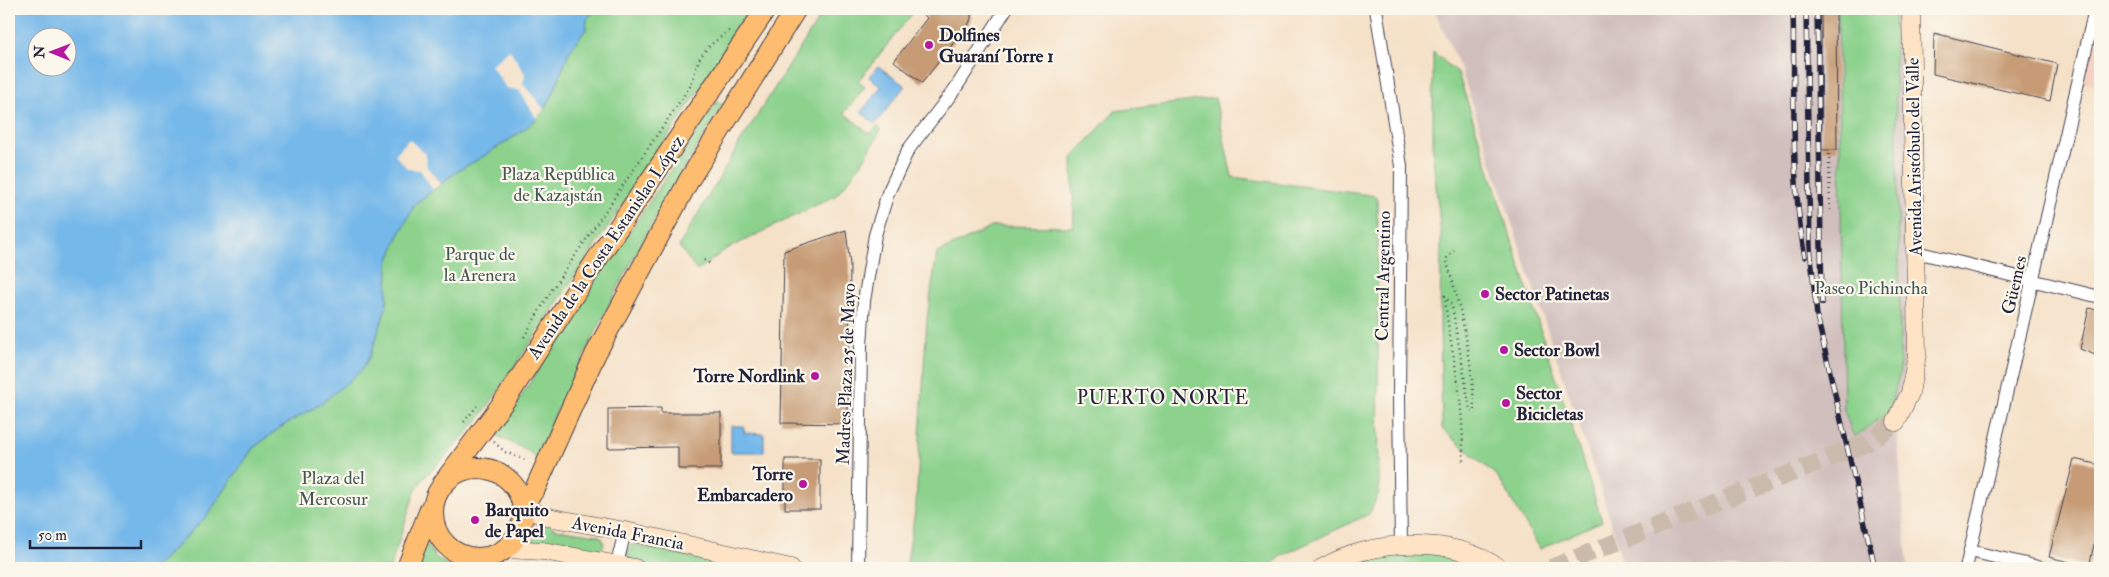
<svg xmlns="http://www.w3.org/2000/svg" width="2109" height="577" font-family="'IM FELL Double Pica',serif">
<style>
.built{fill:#f5d2c3}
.industrial{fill:#d1bfbd}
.green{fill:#8cd28d;stroke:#577a64}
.water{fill:#74b8ea;stroke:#4b6d92;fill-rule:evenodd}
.pier{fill:#f5e1c8}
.building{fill:#c69b74}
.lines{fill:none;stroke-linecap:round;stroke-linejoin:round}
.secondary-tunnel{stroke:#cbbbac;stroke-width:18;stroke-dasharray:18 9;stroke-linecap:butt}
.street-casing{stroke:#423f50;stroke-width:14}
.secondary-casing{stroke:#423f50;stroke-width:19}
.primary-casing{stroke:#423f50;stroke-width:22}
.path{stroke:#423f50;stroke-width:2.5;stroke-dasharray:1 4;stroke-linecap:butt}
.street{stroke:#fff;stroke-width:12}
.secondary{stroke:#fee4c5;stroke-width:18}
.primary{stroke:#fdbc6f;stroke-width:20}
.rail-casing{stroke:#22223b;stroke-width:5.5}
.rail{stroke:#fbf7ec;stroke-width:4;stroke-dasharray:11;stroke-linecap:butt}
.poi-dot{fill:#b5179e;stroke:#fbf7ec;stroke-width:2}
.labels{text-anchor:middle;stroke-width:4.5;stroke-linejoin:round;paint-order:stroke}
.poi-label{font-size:18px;font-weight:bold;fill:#22223b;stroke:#fbf7ec;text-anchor:start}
.street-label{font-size:18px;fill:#22223b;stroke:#fbf7ec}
.park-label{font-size:18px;fill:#425754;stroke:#fbf7ec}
.neighbourhood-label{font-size:19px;letter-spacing:1px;fill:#22223b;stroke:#fbf7ec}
</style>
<rect width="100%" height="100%" fill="#fbf7ec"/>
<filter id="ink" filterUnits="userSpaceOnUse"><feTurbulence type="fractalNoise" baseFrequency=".02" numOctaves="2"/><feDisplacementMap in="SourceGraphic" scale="10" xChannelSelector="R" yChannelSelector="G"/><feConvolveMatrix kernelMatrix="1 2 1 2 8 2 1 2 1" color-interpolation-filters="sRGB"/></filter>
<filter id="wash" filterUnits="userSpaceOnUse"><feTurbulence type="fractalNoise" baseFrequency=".0096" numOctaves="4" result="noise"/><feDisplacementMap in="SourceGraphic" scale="20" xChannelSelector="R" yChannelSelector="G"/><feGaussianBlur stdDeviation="1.12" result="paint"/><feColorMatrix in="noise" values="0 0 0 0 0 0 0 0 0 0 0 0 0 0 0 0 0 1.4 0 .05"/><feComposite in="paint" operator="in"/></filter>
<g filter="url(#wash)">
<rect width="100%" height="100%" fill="#f5e1c8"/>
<path class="built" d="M2100 9V86L2079 81Z"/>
<path class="industrial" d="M1434 9H1911L1917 355 1896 422 1908 568H1624L1604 500 1461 70Z"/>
<g class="green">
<path d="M596 9H753L482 415 449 453 422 480 415 492 390 568H154L207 516 253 448 281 427 322 403 370 356 381 324 387 302 388 262 398 237 415 204 459 170 479 159 518 134 552 97 569 52 586 29 587 19Z"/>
<path d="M825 9H916L858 81 865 87 844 113 870 134 877 126 881 129C869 153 854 177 835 196L725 250 697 271 679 246 739 144Z"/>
<path d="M1838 9H1894L1900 312V373L1888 413 1854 437 1844 410Z"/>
<path d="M1433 52 1458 73 1602 521 1540 549 1498 477 1442 429 1440 327 1441 235 1433 157Z"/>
<path d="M1215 98 1232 177 1377 196 1379 493 1369 514 1279 557 1269 568H906L916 505 927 318 937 253 994 226 1074 227 1072 158 1115 111Z"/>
<path d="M718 101 723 104 665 199 615 293 550 425 538 460 528 451 496 435 591 288Z"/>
<path d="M542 521 556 529 597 535 602 538 604 544 601 550 596 553 533 542 538 522Z"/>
<path d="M426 543 435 557 454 568H416Z"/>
<path d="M631 545H635L742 568C710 568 656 575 628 558L627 552Z"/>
<path d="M1401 545 1499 568H1322Z"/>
</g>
<g class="water">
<path d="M9 9H596L587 19 586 29 569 52 552 97 537 119 518 134 479 159 459 170 415 204 398 237 388 262 387 302 381 324 370 356 361 371 322 403 281 427 253 448 207 516 154 568H9ZM38 38H68V68H38Z"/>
<path d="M878 66 905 86 875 124 861 112 881 87 869 77Z"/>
<path d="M731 426H744V433L764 434V452H731Z"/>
</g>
<g class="pier">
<path d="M510 50 525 74 523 84 544 109 537 119 519 90 506 88 491 65Z"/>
<path d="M409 139 425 154 427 167 441 184 433 190 420 170 408 169 395 155Z"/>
</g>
<g id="blocks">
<g class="building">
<path d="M929 9H971V19L965 32 955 41 922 83 894 61 927 18 924 15Z"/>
<path d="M1821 9H1836L1837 150H1822Z"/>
<path d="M1934 33 2057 64 2050 101 1933 74Z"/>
<path d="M846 230 850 265 848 424 781 423 784 251Z"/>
<path d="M2089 308 2100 311V349L2095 355 2080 349Z"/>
<path d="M661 408V413H721V469H678V447L608 448V409Z"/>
<rect x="785" y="459" width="35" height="50"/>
<path d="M2074 459 2100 465V517L2089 567 2049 557Z"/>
</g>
</g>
</g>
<g filter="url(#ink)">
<use href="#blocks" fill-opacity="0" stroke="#423f50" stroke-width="1"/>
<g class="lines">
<path class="secondary-tunnel" d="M1551 568 1867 443 1896 422"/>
<defs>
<g id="street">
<path d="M1376 9 1401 166 1399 399 1401 545"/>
<path d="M1916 252 2100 297"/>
<path d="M1970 551 2042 568"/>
<path d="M616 568 625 531"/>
<path d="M858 568 861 345 864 301 875 235 888 193 908 150 955 89 1006 9"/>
<path d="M1966 568 2095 9"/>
</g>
<g id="secondary">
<path d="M1896 422 1910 393 1917 355 1911 9"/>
<path d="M523 509 553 518 625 531 791 568"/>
<path d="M506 549 543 551 635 568"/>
<path d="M1322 568C1372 539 1451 535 1499 568"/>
</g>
<g id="primary">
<circle cx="478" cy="513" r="45"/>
<path d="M443 483 508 396 597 259 766 9"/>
<path d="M523 504 535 489 595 355 689 180 796 9"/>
<path d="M407 568 431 507"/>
</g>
</defs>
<use href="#street" class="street-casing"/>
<use href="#secondary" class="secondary-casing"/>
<use href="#primary" class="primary-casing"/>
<g class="path">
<path d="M1829 154 1830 211"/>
<path d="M1454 250 1446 259C1461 309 1473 359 1474 412L1470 410 1452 306 1445 296C1447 326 1454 355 1458 384 1462 410 1463 436 1463 461"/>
<path d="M704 260 712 265"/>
<path d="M524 337 551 291 691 85 699 59 709 46 729 31"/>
<path d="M464 422 477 406"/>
<path d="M494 442 505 452 528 461"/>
</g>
<use href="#street" class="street"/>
<use href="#secondary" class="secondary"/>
<use href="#primary" class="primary"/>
<defs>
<g id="rail">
<path d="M1793 9C1795 89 1790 179 1805 257"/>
<path d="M1806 9 1810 247 1817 316 1875 568"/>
<path d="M1817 9 1822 303"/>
</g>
</defs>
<use href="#rail" class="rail-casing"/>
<use href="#rail" class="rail"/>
</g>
</g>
<g class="poi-dot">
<circle cx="929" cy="45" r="5"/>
<circle cx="1485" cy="294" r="5"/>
<circle cx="1504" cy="350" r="5"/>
<circle cx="815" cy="376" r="5"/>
<circle cx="1506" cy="403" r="5"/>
<circle cx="803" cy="484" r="5"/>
<circle cx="475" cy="520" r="5"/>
</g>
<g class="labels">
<g class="poi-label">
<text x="939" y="41">Dolfines<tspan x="939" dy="21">Guaraní Torre 1</tspan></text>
<text x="1495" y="300">Sector Patinetas</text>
<text x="1514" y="356">Sector Bowl</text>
<text x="805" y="382" text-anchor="end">Torre Nordlink</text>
<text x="1516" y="399">Sector<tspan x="1516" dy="21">Bicicletas</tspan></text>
<text x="793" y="480" text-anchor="end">Torre<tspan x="793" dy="21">Embarcadero</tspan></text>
<text x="485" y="516">Barquito<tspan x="485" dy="21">de Papel</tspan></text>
</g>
<g class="street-label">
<text transform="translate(1914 157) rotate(-91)" y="6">Avenida Aristóbulo del Valle</text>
<text transform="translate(606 247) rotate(-56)" y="6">Avenida de la Costa Estanislao López</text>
<text transform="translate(1383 276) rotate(-89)" y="6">Central Argentino</text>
<text transform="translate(2014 285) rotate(-77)" y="6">Güemes</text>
<text transform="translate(846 374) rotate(-88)" y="6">Madres Plaza 25 de Mayo</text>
<text transform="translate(628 533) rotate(11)" y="6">Avenida Francia</text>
</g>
<g class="park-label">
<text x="558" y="180">Plaza República<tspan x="558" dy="21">de Kazajstán</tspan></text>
<text x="480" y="260">Parque de<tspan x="480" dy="21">la Arenera</tspan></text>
<text x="1871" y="294">Paseo Pichincha</text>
<text x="333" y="484">Plaza del<tspan x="333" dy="21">Mercosur</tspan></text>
</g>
<g class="neighbourhood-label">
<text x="1163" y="404">PUERTO NORTE</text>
</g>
</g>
<rect width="2109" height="577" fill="none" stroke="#fbf7ec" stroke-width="30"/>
<g transform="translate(52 52) rotate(271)"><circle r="24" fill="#fbf7ec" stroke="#a4a2a5"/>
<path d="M0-4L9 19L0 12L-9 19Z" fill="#b5179e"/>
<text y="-8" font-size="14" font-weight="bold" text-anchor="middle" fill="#22223b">N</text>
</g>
<path d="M30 540v8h111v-8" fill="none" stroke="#22223b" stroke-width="2.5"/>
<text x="38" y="540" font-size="15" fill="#22223b" stroke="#fbf7ec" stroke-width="4" paint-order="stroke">50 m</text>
</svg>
